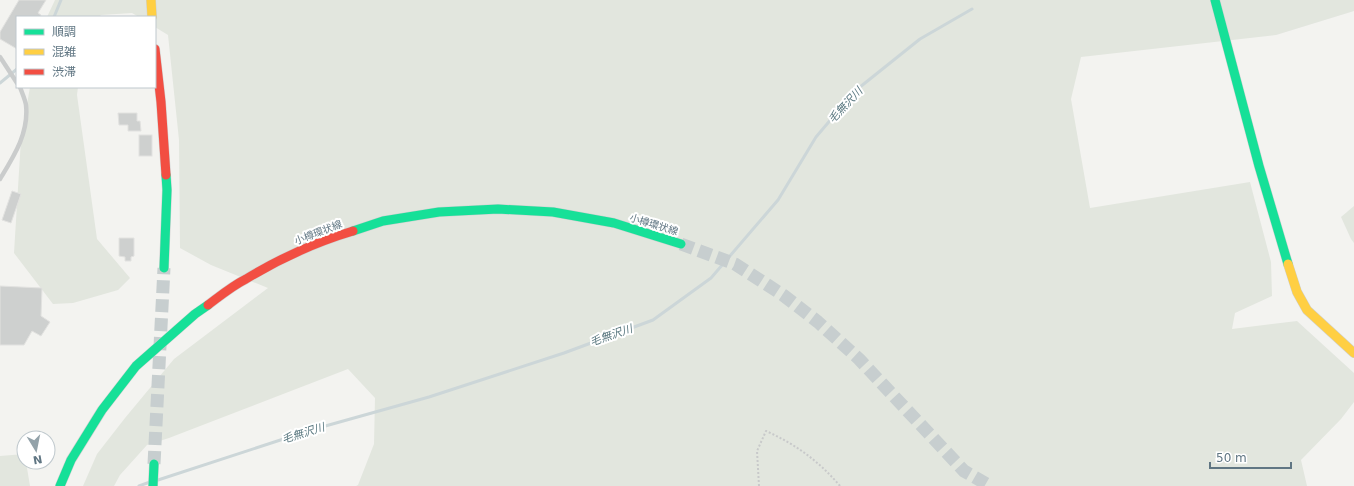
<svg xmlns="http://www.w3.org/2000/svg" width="1354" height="486" font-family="'DejaVu Sans','Noto Sans JP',sans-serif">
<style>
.green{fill:#e2e6de}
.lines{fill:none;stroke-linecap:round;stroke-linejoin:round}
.stream{stroke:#ccd6d8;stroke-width:3}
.building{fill:#ced0cf;stroke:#e2e2e0}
.secondary-tunnel{stroke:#c7cecf;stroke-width:13;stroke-dasharray:13 6;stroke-linecap:butt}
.fast-casing{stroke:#ced0d0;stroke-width:10}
.slow-casing{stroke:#ced0d0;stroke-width:10}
.jam-casing{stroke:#ced0d0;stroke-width:10}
.path{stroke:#c8c9ca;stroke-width:2;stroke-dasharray:2 2;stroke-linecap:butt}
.lane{stroke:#cacccc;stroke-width:4.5}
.fast{stroke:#16e098;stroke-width:9}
.slow{stroke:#ffcf43;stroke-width:9}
.jam{stroke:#f24e42;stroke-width:9}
.labels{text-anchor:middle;stroke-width:4;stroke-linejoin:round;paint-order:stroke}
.street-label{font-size:10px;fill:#607683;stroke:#fff}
.water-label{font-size:11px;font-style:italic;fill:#5b7981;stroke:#fff}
</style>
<rect width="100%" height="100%" fill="#f3f3f0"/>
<g class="green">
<path d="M55 0H1354V11L1276 35 1081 57 1071 99 1090 208 1250 182 1271 262 1272 296 1235 313 1232 329 1297 321 1354 373V402L1341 419 1301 460 1307 486H356L358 485 374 444 375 398 348 369 169 438 147 445 120 475 114 486H83L97 454 125 418 174 359 268 288 211 265 180 248 179 140 168 35 155 27V17H139L132 13 101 15 99 17H47Z"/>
<path d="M30 87H78L77 95 97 239 130 278 118 290 73 303 53 304 14 253 21 139Z"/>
<path d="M1354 206V243L1351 239 1341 217Z"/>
<path d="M24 454V462H26L30 486H0V456Z"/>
</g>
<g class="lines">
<g class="stream">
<path d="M54 17 61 0"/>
<path d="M0 83 17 69"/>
<path d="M158 480 311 430 429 397 564 353 653 320 711 278 778 200 816 137 855 91 920 39 972 9"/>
<path d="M139 486 150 482"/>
</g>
</g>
<g class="building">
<path d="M19 0H46L38 13 41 15 40 17H17V49L0 39V32Z"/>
<path d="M118 113H137V121H140L141 131H128V125H119Z"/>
<rect x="139" y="135" width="13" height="21"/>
<path d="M12 191 21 194 11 223 2 220Z"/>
<path d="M119 238H134V256L131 257V261H125V257L119 256Z"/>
<path d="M0 286 42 288 41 316 50 322 41 336 32 331 24 345H0Z"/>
</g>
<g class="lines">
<g class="secondary-tunnel">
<path d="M681 244 735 264 783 295 818 322 859 359 964 471 990 486"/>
<path d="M154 464 164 268"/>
</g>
<defs>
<g id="fast">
<path d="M1215 0 1259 166 1288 264"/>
<path d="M353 231 383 221 439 212 498 209 553 212 614 223 681 244"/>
<path d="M164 268 167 190 166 175"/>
<path d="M60 486 71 460 102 410 136 366 195 314 208 305"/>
<path d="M153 486 154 464"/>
</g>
<g id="slow">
<path d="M151 0 152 17"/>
<path d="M1288 264 1297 292 1307 310 1354 353"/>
</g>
<g id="jam">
<path d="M155 49 161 102 166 175"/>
<path d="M208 305C220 296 232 286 246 279 279 259 316 242 353 231"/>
</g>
</defs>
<use href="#fast" class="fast-casing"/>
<use href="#slow" class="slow-casing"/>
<use href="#jam" class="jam-casing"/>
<path class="path" d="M759 486 757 451 766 431C795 444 819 461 840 486"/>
<g class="lane">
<path d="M0 57 17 83"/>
<path d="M0 179C14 156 29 133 26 105 25 99 22 93 20 87"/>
</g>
<use href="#fast" class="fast"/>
<use href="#slow" class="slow"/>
<use href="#jam" class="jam"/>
</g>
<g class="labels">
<g class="street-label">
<text transform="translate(654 224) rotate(17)" y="4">小樽環状線</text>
<text transform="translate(318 232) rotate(-21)" y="4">小樽環状線</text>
</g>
<g class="water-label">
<text transform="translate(845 105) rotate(-47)" y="4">毛無沢川</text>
<text transform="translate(611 335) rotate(-19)" y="4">毛無沢川</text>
<text transform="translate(303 433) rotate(-17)" y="4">毛無沢川</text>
</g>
</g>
<rect x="16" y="16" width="140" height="72" fill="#ffffff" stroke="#bfc8cd"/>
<rect x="24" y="29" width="20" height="6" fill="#16e098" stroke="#bfc8cd"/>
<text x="52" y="36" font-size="12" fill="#607683">順調</text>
<rect x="24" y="49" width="20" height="6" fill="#ffcf43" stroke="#bfc8cd"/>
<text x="52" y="56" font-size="12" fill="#607683">混雑</text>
<rect x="24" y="69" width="20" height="6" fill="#f24e42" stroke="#bfc8cd"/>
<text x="52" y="76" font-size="12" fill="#607683">渋滞</text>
<g transform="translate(36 450) rotate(170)"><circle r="19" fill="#ffffff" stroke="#bfc8cd"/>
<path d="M0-3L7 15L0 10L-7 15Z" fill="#93a2a9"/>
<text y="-6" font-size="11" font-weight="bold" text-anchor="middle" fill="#607683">N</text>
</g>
<path d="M1210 462v6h81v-6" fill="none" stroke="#607683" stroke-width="2"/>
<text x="1216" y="462" font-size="12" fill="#607683" stroke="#ffffff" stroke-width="3" paint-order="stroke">50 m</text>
</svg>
